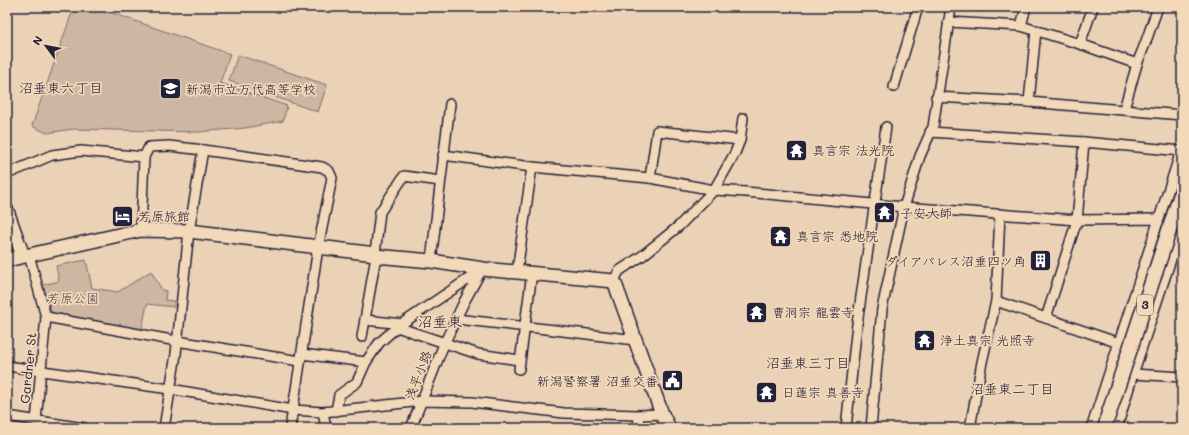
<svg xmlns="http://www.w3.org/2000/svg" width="1189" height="435" font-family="Mali,'Klee One',sans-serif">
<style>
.green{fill:#cdb7a3;stroke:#786c6f}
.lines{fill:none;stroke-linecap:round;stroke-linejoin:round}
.street-casing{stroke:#22223b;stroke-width:12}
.secondary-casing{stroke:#22223b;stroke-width:16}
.street{stroke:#f3d8ba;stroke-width:9}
.secondary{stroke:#f3d8ba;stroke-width:13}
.primary-bridge-casing{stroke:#22223b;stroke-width:17;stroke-linecap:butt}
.primary-bridge{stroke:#f3d8ba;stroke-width:14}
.labels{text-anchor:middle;stroke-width:3.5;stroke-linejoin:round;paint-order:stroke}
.shield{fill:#f3d8ba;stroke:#615961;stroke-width:1}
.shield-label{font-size:12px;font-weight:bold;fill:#22223b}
.poi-label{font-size:13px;fill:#22223b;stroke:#f3d8ba;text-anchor:start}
.park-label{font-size:13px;fill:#4d4755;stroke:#f3d8ba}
.street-label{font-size:13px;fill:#22223b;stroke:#f3d8ba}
.neighbourhood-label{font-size:14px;fill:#22223b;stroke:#f3d8ba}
.quarter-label{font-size:15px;fill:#22223b;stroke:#f3d8ba}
</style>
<rect width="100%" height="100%" fill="#ebd1b5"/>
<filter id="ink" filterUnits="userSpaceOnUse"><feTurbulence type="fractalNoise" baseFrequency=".025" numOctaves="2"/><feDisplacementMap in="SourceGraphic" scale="8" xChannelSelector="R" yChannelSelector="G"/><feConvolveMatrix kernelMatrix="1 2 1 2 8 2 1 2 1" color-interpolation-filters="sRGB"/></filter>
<g filter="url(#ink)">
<g class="green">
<path d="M74 7H95L230 54 220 83 287 106 283 121 245 128 198 132 73 129 47 133 32 126Z"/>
<path d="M238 55 327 85 318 112 229 81Z"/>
<path d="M86 260 92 288 118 292 151 271 162 290 166 291 165 300 174 301V307L147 304 142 329 55 316 51 311 43 285 59 281 56 266Z"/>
</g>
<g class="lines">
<defs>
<g id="street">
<path d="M948 22 1021 26 1080 44 1137 64"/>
<path d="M1021 26 1026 7"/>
<path d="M1080 44 1093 7"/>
<path d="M894 87 918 7"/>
<path d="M936 97 1029 102 1182 115"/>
<path d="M1029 102 1036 30"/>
<path d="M1124 109 1137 64 1145 44 1158 7"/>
<path d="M930 132 1084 142"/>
<path d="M443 155 532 167 650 178 714 190 746 192 904 207 1077 220 1160 219 1182 227"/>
<path d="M7 174 52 155 81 151 144 157"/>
<path d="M650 178 657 131 740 140"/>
<path d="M1000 214 996 301 1119 343"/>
<path d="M141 230 144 157 149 147 169 146 203 150 322 167 329 171 332 178 318 248 290 428"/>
<path d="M375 254 380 212 404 176 440 181"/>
<path d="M29 255 46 317 36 421"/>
<path d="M431 261 450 104"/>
<path d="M517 271 532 167"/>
<path d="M614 281 619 271 642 256 679 226 714 190 735 153 740 140 743 118"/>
<path d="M46 317 177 341 300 361"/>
<path d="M1046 318 1077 220 1084 142 1182 151"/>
<path d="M456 319 555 330 635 340"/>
<path d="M365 320 403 324"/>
<path d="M397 327 478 354 519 360"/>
<path d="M362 337 376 256"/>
<path d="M302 354 366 362"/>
<path d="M7 366 170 389 293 410 323 412 422 401 472 402 564 413 639 415 662 414"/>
<path d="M519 369 532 273"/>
<path d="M1133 374 1182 377"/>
<path d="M336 411 339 395 357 382 366 362 379 343 397 327 483 269"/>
<path d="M323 412 326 428"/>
<path d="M7 416 84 428"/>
<path d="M164 428 176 354 189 231 203 150"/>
<path d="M411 428 444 344 464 302 481 271"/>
<path d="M638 428 639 415"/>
<path d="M846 428 857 324 886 127"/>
<path d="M871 428 882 309 904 207 920 156 933 127 951 7"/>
<path d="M970 428 982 362 996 301"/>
<path d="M1093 428 1092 426 1181 151"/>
<path d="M1117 428 1133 374 1182 226"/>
</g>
<g id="secondary">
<path d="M7 211 23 256"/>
<path d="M7 260 141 230 189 231 375 254 376 256 431 261 483 269 614 281 662 414 669 428"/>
</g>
</defs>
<use href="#street" class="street-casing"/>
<use href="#secondary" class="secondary-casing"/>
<use href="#street" class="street"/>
<use href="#secondary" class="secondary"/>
<defs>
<path id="primary-bridge" d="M1107 419 1182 191"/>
</defs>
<use href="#primary-bridge" class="primary-bridge-casing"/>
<use href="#primary-bridge" class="primary-bridge"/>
</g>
</g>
<defs>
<symbol id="school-square" viewBox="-11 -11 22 22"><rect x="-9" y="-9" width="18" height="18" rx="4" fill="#22223b" stroke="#f3d8ba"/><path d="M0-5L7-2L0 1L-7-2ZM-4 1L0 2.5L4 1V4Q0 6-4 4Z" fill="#fff"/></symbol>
<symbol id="temple-square" viewBox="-11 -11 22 22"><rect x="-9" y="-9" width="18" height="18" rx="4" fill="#22223b" stroke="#f3d8ba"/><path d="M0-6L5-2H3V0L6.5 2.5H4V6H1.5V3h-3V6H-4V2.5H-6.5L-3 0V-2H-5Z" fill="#fff"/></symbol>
<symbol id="hotel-square" viewBox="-11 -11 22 22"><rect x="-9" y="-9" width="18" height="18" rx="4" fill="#22223b" stroke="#f3d8ba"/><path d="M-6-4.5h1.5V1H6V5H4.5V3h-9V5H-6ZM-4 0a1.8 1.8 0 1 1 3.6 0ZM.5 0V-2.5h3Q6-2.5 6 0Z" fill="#fff"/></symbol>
<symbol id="building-square" viewBox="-11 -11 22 22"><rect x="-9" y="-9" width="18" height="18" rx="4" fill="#22223b" stroke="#f3d8ba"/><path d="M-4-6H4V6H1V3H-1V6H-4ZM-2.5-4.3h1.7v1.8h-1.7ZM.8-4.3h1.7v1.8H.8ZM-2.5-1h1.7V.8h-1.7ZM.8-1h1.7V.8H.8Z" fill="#fff"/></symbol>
<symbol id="civic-square" viewBox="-11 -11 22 22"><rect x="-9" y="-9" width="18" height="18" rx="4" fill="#22223b" stroke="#f3d8ba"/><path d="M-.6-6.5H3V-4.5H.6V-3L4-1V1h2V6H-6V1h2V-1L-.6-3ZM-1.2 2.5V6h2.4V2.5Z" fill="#fff"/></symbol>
</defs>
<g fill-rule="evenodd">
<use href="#school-square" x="158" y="76" width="25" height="25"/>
<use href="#temple-square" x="784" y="138" width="25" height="25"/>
<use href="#temple-square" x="872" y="200" width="25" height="25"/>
<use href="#hotel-square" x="110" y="204" width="25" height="25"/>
<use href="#temple-square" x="768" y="224" width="25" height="25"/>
<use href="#building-square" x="1028" y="248" width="25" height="25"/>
<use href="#temple-square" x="744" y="300" width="25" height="25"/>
<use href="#temple-square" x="912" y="328" width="25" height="25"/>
<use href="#civic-square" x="660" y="368" width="25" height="25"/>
<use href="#temple-square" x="754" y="380" width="25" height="25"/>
</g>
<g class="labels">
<rect class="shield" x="1137" y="295" width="16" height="20" rx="3"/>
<g class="shield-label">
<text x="1145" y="309">3</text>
</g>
<g class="poi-label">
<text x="186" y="94">新潟市立万代高等学校</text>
<text x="812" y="155">真言宗 法光院</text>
<text x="900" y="218">子安大師</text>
<text x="138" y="221">芳原旅館</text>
<text x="796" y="241">真言宗 悉地院</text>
<text x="1026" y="266" text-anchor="end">ダイアパレス沼垂四ツ角</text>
<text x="772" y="317">曹洞宗 龍雲寺</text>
<text x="940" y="345">浄土真宗 光照寺</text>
<text x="658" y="386" text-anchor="end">新潟警察署 沼垂交番</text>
<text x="782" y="397">日蓮宗 真善寺</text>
</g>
<g class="park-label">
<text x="73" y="303">芳原公園</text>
</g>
<g class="street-label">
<text transform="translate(28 368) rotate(-84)" y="5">Gardner St</text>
<text transform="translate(418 375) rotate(-69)" y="5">浅平小路</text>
</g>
<g class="neighbourhood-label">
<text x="61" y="93">沼垂東六丁目</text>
<text x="808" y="368">沼垂東三丁目</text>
<text x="1012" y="394">沼垂東二丁目</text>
</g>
<g class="quarter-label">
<text x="440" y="327">沼垂東</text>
</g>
</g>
<rect width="1189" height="435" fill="none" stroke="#f3d8ba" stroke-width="24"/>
<rect x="12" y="12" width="1165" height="411" fill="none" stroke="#22223b" stroke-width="1.5" filter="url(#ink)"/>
<g transform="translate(46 46) rotate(302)" stroke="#f3d8ba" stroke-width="3" paint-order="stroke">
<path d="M0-3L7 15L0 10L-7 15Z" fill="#22223b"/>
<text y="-6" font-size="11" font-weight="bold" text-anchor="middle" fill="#22223b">N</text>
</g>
</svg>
